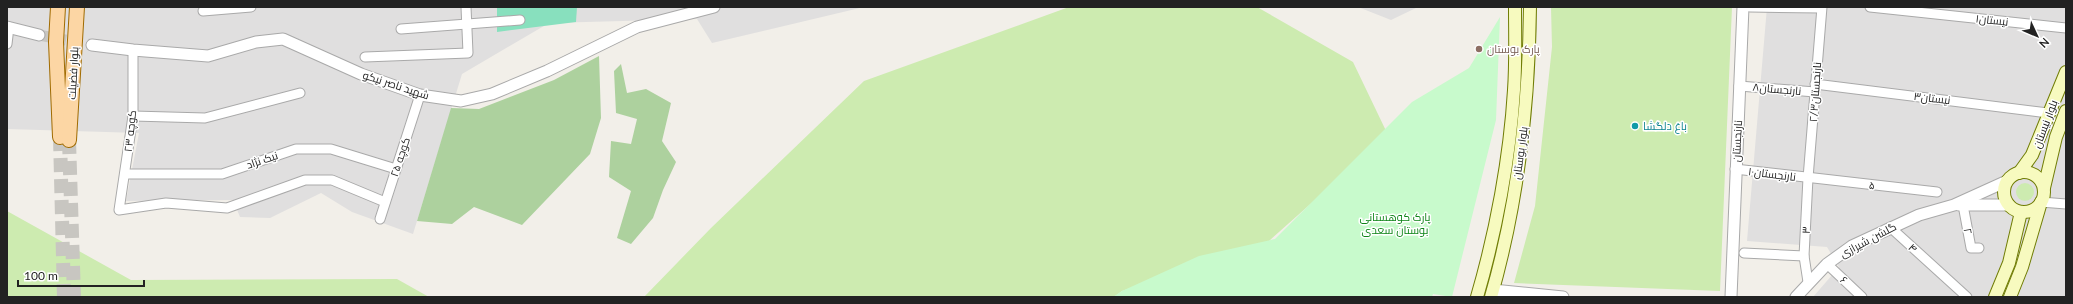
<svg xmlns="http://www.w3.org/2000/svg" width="2073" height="304" font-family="Lato,Cairo,sans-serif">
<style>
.residential{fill:#e0dfdf}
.grass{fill:#cdebb0}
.forest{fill:#add19e}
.park{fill:#c8facc}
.pitch{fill:#88e0be}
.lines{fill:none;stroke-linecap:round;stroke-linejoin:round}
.tertiary-tunnel{stroke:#c8c6c1;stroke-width:11;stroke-dasharray:11 5.5;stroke-linecap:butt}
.primary-tunnel{stroke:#c8c6c1;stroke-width:14;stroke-dasharray:14 7;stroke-linecap:butt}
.minor-casing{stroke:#a9a9a9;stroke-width:11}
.tertiary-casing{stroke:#a9a9a9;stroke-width:13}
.secondary-casing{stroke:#707d05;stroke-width:14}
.primary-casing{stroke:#a06b00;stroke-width:16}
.minor{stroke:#fff;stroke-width:9}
.tertiary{stroke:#fff;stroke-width:11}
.secondary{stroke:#f7fabf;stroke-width:12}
.primary{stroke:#fcd6a4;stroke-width:14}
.education-dot{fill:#8d6e63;stroke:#fff;stroke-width:1.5}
.culture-dot{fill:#0f9aa8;stroke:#fff;stroke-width:1.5}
.labels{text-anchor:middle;stroke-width:3;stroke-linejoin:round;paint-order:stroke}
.street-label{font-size:11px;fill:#222;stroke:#fff}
.education-label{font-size:11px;fill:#785e54;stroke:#fff;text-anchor:start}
.culture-label{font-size:11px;fill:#0d838f;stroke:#fff;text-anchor:start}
.park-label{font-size:11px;fill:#0c8416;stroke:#fff}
</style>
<rect width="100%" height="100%" fill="#f2efe9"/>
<g class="residential">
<path d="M7 7H864L712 43 697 19 549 23 462 74 413 234 352 212 321 193 270 218 240 217 233 200 126 201 139 133 7 129Z"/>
<path d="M1358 7H1418L1391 20Z"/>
<path d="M1767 7H2066V297H1813L1839 267 1827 247 1747 241Z"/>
</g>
<g class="grass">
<path d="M1069 7H1257L1353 62 1388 135 1269 241 1122 291 1114 297H644L711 228 864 81Z"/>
<path d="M1551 7H1732L1720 291 1514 283 1535 206 1552 47Z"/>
<circle cx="2025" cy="192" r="9"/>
<path d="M7 211 131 280 397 279 429 297H7Z"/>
</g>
<g class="forest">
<path d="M599 56 601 118 590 154 522 225 474 207 452 224 417 221 451 108 479 109 554 80Z"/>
<path d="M621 64 627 93 646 89 671 103 662 141 676 162 663 190 653 218 631 244 617 238 631 191 609 177 611 141 631 144 637 119 616 113 614 71Z"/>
</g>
<path class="park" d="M1500 17 1496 120 1452 297 1433 294 1432 297H1113L1122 291 1199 256 1275 239 1412 102 1469 68Z"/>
<path class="pitch" d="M497 7H577L576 22 497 32Z"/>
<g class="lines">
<path class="tertiary-tunnel" d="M39 35 92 45"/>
<g class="primary-tunnel">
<path d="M60 137 64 297"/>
<path d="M69 140 74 297"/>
</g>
<defs>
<g id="minor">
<path d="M1750 7 1821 8"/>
<path d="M1870 7 2066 28"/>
<path d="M203 11 251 7"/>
<path d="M401 29 520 20"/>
<path d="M7 44 9 27"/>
<path d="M133 50V116L119 210 166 203 227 208 305 180H332L385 202"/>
<path d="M365 57 468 53 466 7"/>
<path d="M1815 84 2048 113"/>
<path d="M1739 86 1815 92"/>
<path d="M133 116 205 118 300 93"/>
<path d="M1735 169 1937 192"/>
<path d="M125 174H222L296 149H331L396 169"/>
<path d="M2041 202 2066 204"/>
<path d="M1963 205 1971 248H1979"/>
<path d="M380 219 420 95"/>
<path d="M1890 227 1967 297"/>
<path d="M1744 253 1804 256"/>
<path d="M1827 264 1862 297"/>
<path d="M1808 282 1804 256 1808 178 1822 7"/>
</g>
<g id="tertiary">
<path d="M7 27 39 35"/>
<path d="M92 45 133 50 208 56 256 42 283 39 361 74 420 95 461 101 492 94 547 71 637 27 714 7"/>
<path d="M1959 205H2009"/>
<path d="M1493 290 1563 297"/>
<path d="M1731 297 1743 7"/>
<path d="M1796 297 1827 264 1852 246 1919 215 1954 205 2007 181"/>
</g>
<g id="secondary">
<circle cx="2024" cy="192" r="20"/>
<path d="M2019 173 2032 155 2066 72"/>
<path d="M2044 188 2056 137 2066 111"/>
<path d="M1477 297C1496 232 1510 157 1514 90 1516 62 1515 34 1515 7"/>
<path d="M1491 297C1518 203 1529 104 1530 7"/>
<path d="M1995 297 2009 263 2021 212"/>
<path d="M2010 297 2022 267 2041 202"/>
</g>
<g id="primary">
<path d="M58 7 56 42 60 137"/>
<path d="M69 140 77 7"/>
</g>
</defs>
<use href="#minor" class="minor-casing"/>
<use href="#tertiary" class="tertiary-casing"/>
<use href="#secondary" class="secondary-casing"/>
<use href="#primary" class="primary-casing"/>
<use href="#minor" class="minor"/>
<use href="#tertiary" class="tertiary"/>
<use href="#secondary" class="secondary"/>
<use href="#primary" class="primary"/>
</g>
<circle class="education-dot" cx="1479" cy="49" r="4"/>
<circle class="culture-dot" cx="1635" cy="126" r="4"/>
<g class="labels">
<g class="street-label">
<text transform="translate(1992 20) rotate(6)" y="4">۱نیستان</text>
<text transform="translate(73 73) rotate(-87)" y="4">بلوار فضیلت</text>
<text transform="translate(396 85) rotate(18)" y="4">شهید ناصر نیکو</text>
<text transform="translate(1777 89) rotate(5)" y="4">۸نارنجستان</text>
<text transform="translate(1815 92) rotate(-86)" y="4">۲/۳نارنجستان</text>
<text transform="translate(1932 98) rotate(7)" y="4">۳نیستان</text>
<text transform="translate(2045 124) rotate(-69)" y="4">بلوار نیستان</text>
<text transform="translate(130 131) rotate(-84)" y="4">کوچه ۲۳</text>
<text transform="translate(1737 141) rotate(-87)" y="4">نارنجستان</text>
<text transform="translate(1520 153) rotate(-82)" y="4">بلوار بوستان</text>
<text transform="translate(400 157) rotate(-72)" y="4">کوچه ۲۵</text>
<text transform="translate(262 160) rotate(-19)" y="4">نیک نژاد</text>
<text transform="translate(1772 174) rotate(7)" y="4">۱۰نارنجستان</text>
<text transform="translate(1872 185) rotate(6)" y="4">۵</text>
<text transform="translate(1806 230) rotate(-87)" y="4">۳</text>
<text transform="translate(1968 231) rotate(79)" y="4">۲</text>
<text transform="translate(1868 240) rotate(-28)" y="4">گلشن شیرازی</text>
<text transform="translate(1913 248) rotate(42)" y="4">۴</text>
<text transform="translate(1844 280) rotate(44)" y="4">۶</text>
</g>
<g class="education-label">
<text x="1487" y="53">پارک بوستان</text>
</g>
<g class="culture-label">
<text x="1643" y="130">باغ دلگشا</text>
</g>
<g class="park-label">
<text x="1395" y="221">پارک کوهستانی<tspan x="1395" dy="13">بوستان سعدی</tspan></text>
</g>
</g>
<rect width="2073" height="304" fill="none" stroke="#222222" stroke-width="16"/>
<g transform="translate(2037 36) rotate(134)" stroke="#ffffff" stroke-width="3" paint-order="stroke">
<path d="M0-3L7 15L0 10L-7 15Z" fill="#222222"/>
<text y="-6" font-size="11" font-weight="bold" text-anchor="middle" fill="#222222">N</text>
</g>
<path d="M18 280v6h126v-6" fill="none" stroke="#222222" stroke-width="2"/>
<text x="24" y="280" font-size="12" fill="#222222" stroke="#ffffff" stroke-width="3" paint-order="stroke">100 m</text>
</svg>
